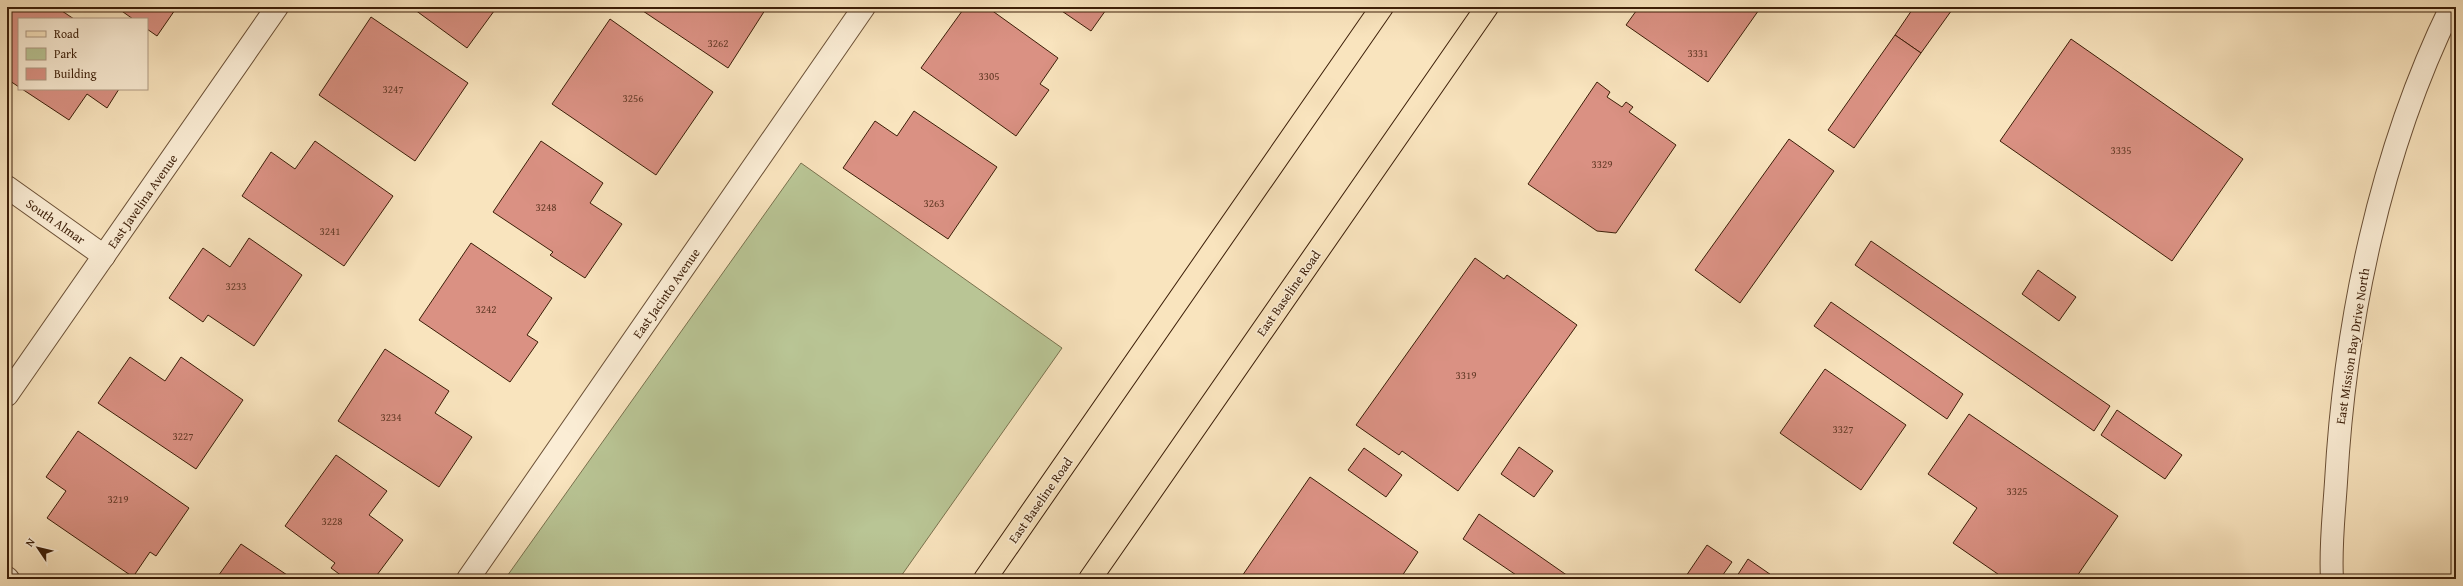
<svg xmlns="http://www.w3.org/2000/svg" width="2463" height="586" font-family="'Gentium Book Plus',serif">
<style>
.green{fill:#b9c595;stroke:#7a724e}
.building{fill:#da9183;stroke:#3c1e08}
.lines{fill:none;stroke-linecap:round;stroke-linejoin:round}
.minor-casing{stroke:#6b5036;stroke-width:24}
.tertiary-casing{stroke:#6b5036;stroke-width:24}
.primary-casing{stroke:#3c1e08;stroke-width:24}
.minor{stroke:#fbedd5;stroke-width:22}
.tertiary{stroke:#fbedd5;stroke-width:22}
.primary{stroke:#f9e4be;stroke-width:22}
.labels{text-anchor:middle;stroke-width:3;stroke-linejoin:round;paint-order:stroke}
.number-label{font-size:11px;fill:#643b27}
.street-label{font-size:13px;fill:#3c1e08;stroke:#fbedd5}
</style>
<rect width="100%" height="100%" fill="#f9e4be"/>
<filter id="stains"><feTurbulence type="fractalNoise" baseFrequency=".005" numOctaves="4"/><feColorMatrix values="0 0 0 0 .2 0 0 0 0 .09 0 0 0 0 .02 0 0 0 .5 -.17"/></filter>
<radialGradient id="worn" r=".72"><stop offset=".6" stop-color="#630" stop-opacity="0"/><stop offset="1" stop-color="#630" stop-opacity=".3"/></radialGradient>
<path class="green" d="M801 163 1062 348 899 579H505Z"/>
<g class="building">
<path d="M15 7H56L74 19H19V87L7 79V19Z"/>
<path d="M116 7H177L157 36 147 29V19H133Z"/>
<path d="M411 7H497L467 48Z"/>
<path d="M642 7H767L728 68 640 9Z"/>
<path d="M965 7H987L1058 58 1040 84 1049 90 1016 136 921 68Z"/>
<path d="M1056 7H1108L1091 31Z"/>
<path d="M1639 7H1761L1708 82 1626 25Z"/>
<path d="M1914 7H1954L1921 53 1895 35Z"/>
<path d="M371 17 468 83 415 161 319 95Z"/>
<path d="M610 19 713 92 656 175 552 104Z"/>
<path d="M1895 35 1921 53 1854 148 1828 130Z"/>
<path d="M2071 39 2243 159 2172 261 2000 141Z"/>
<path d="M1597 82 1610 92 1607 97 1622 107 1626 102 1633 107 1629 112 1676 145 1616 233 1597 231 1528 184Z"/>
<path d="M22 89H119L107 108 87 94 69 120Z"/>
<path d="M914 111 997 167 948 239 843 168 875 121 897 136Z"/>
<path d="M1789 139 1834 171 1740 303 1695 270Z"/>
<path d="M315 141 393 196 344 266 242 196 271 152 295 169Z"/>
<path d="M541 141 603 183 590 203 622 224 585 278 550 255 553 252 493 212Z"/>
<path d="M249 238 302 275 254 346 208 315 203 322 169 298 203 248 230 267Z"/>
<path d="M1871 241 2110 406 2094 431 1855 265Z"/>
<path d="M471 243 552 298 527 335 538 342 510 382 419 320Z"/>
<path d="M1475 258 1504 279 1507 275 1577 325 1458 491 1402 451 1399 455 1356 425Z"/>
<path d="M2038 270 2076 297 2059 321 2022 294Z"/>
<path d="M1831 302 1963 394 1947 419 1814 326Z"/>
<path d="M385 349 449 391 435 413 472 437 439 487 338 421Z"/>
<path d="M130 357 165 381 181 357 243 400 196 469 98 403Z"/>
<path d="M1825 369 1906 425 1861 490 1780 433Z"/>
<path d="M2117 410 2182 455 2165 479 2101 435Z"/>
<path d="M1969 414 2118 516 2075 579H2005L1953 543 1977 508 1928 474Z"/>
<path d="M78 431 189 508 156 556 150 552 133 577 47 518 66 491 46 477Z"/>
<path d="M1519 447 1553 471 1534 497 1501 474Z"/>
<path d="M1364 448 1402 475 1386 497 1348 470Z"/>
<path d="M336 455 387 491 369 515 403 540 374 579H346L331 568 335 563 285 526Z"/>
<path d="M1310 477 1418 552 1400 579H1240Z"/>
<path d="M1479 514 1568 576 1566 579H1522L1463 539Z"/>
<path d="M241 544 293 579H216Z"/>
<path d="M1707 545 1732 562 1720 579H1684Z"/>
<path d="M1748 559 1777 579H1735Z"/>
</g>
<g class="lines">
<defs>
<g id="minor">
<path d="M7 187 104 256"/>
<path d="M7 395 277 7"/>
<path d="M7 578 8 579"/>
<path d="M468 579 864 7"/>
</g>
<path id="tertiary" d="M2332 579C2330 547 2334 514 2336 482 2345 322 2380 152 2451 7"/>
<g id="primary">
<path d="M985 579 1382 7"/>
<path d="M1090 579 1487 7"/>
</g>
</defs>
<use href="#minor" class="minor-casing"/>
<use href="#tertiary" class="tertiary-casing"/>
<use href="#primary" class="primary-casing"/>
<use href="#minor" class="minor"/>
<use href="#tertiary" class="tertiary"/>
<use href="#primary" class="primary"/>
</g>
<g class="labels">
<g class="number-label">
<text x="718" y="47">3262</text>
<text x="1698" y="57">3331</text>
<text x="989" y="80">3305</text>
<text x="393" y="93">3247</text>
<text x="633" y="102">3256</text>
<text x="2121" y="154">3335</text>
<text x="1602" y="168">3329</text>
<text x="934" y="207">3263</text>
<text x="546" y="211">3248</text>
<text x="330" y="235">3241</text>
<text x="236" y="290">3233</text>
<text x="486" y="313">3242</text>
<text x="1466" y="379">3319</text>
<text x="391" y="421">3234</text>
<text x="1843" y="433">3327</text>
<text x="183" y="440">3227</text>
<text x="2017" y="495">3325</text>
<text x="118" y="503">3219</text>
<text x="332" y="525">3228</text>
</g>
<g class="street-label">
<text transform="translate(142 201) rotate(-55)" y="5">East Javelina Avenue</text>
<text transform="translate(56 221) rotate(35)" y="5">South Almar</text>
<text transform="translate(666 293) rotate(-55)" y="5">East Jacinto Avenue</text>
<text transform="translate(1288 293) rotate(-55)" y="5">East Baseline Road</text>
<text transform="translate(2352 346) rotate(-81)" y="5">East Mission Bay Drive North</text>
<text transform="translate(1040 500) rotate(-55)" y="5">East Baseline Road</text>
</g>
</g>
<rect width="2463" height="586" fill="none" stroke="#f9e4be" stroke-width="24"/>
<rect x="8" y="8" width="2447" height="570" fill="none" stroke="#3c1e08" stroke-width="2"/>
<rect x="12" y="12" width="2439" height="562" fill="none" stroke="#3c1e08"/>
<rect x="18" y="18" width="130" height="72" fill="#fbedd5" stroke="#af9a83"/>
<rect x="26" y="31" width="20" height="6" fill="#f9e4be" stroke="#af9a83"/>
<text x="54" y="38" font-size="12" fill="#3c1e08">Road</text>
<rect x="26" y="48" width="20" height="12" fill="#b9c595" stroke="#af9a83"/>
<text x="54" y="58" font-size="12" fill="#3c1e08">Park</text>
<rect x="26" y="68" width="20" height="12" fill="#da9183" stroke="#af9a83"/>
<text x="54" y="78" font-size="12" fill="#3c1e08">Building</text>
<g transform="translate(38 548) rotate(305)" stroke="#fbedd5" stroke-width="3" paint-order="stroke">
<path d="M0-3L7 15L0 10L-7 15Z" fill="#3c1e08"/>
<text y="-6" font-size="11" font-weight="bold" text-anchor="middle" fill="#3c1e08">N</text>
</g>
<rect width="100%" height="100%" filter="url(#stains)"/>
<rect width="100%" height="100%" fill="url(#worn)"/>
</svg>
